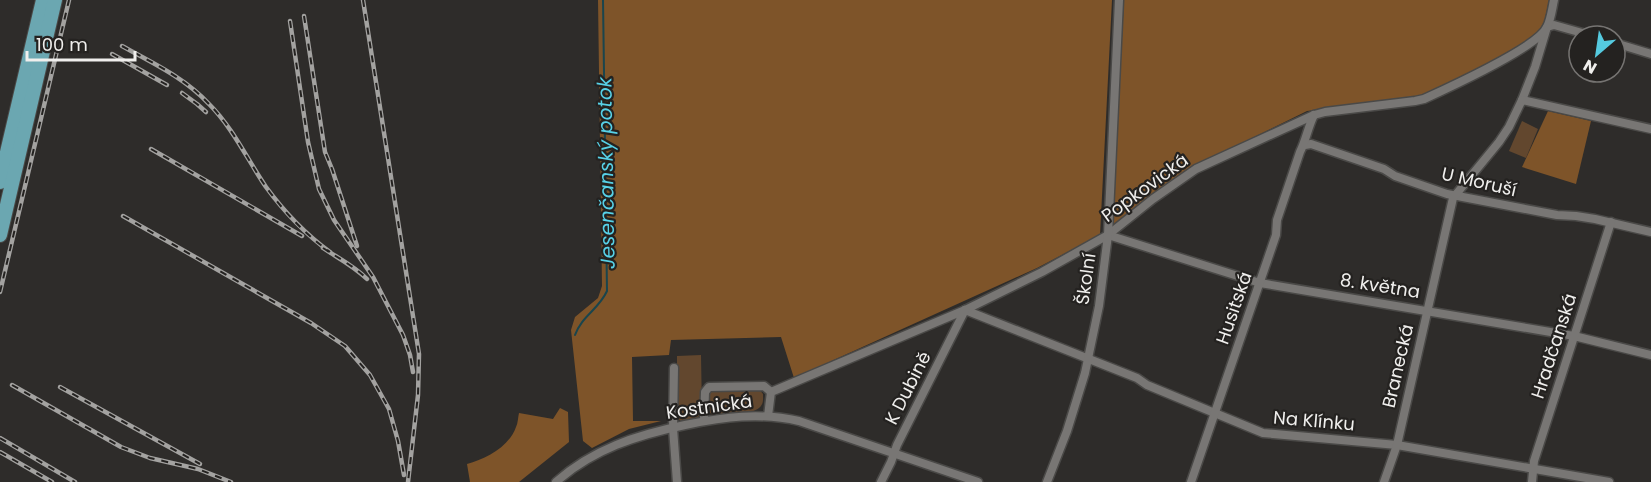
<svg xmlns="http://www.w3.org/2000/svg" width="1651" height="482" font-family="Poppins,sans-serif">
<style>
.green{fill:#62472e}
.forest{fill:#7e5429}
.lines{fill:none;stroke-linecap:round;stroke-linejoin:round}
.stream{stroke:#1a454d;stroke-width:2}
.minor-casing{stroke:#4a4947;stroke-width:11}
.primary-casing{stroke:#4a4947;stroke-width:16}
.minor{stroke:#787674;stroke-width:8}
.primary{stroke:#6ba7b1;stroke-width:14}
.rail-casing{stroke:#a3a2a0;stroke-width:4.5}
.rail{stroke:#242220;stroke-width:2;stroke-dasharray:7;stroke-linecap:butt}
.labels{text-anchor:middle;stroke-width:4.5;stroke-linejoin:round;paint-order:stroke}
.street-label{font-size:18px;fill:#f0efed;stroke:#242220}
.water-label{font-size:20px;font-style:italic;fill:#57d1e7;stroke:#242220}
</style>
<rect width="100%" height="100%" fill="#2e2c2a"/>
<g class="green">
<path d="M1522 121 1538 129 1526 158 1509 151Z"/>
<path d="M701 355 702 411C699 420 691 420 682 422L677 418V356Z"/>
<path d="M710 389H759L763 394C763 399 764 404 759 408 753 414 723 416 714 416L708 411 709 392Z"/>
</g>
<g class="forest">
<path d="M598 0H1112L1100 235 1037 268 794 378 781 337 671 340 669 355 632 357 633 421H661L629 429 592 448 583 441 571 330 575 317 598 298 602 286Z"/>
<path d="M1124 0H1549L1544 23 1535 37 1516 50 1425 97 1307 111 1193 167 1112 227Z"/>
<path d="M1548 111 1591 121 1576 184 1522 167Z"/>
<path d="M560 408 568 412 569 442 519 482H470L467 464C486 459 509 447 516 427 518 423 518 417 519 413L553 419Z"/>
</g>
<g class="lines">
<path class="stream" d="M575 335C581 317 599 309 607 291L603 0"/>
<defs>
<g id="minor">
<path d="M1615 43 1651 54"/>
<path d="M1522 100 1535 67 1547 27 1554 25 1593 36"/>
<path d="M1305 145 1311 144 1384 169 1395 176 1447 194 1557 215 1576 216 1595 219 1651 232"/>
<path d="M1108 235 1260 283 1574 336 1651 355"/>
<path d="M965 310 1137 378 1147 385 1263 433 1397 445 1609 482"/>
<path d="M674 368 673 428 677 482"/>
<path d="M768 416 771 392 965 310 1042 272 1108 235 1153 199 1196 169 1314 115 1325 112 1415 101 1424 99C1448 88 1538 47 1547 27 1551 19 1552 9 1554 0"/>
<path d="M704 421 705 392 709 387 764 386 771 392"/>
<path d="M556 482C593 449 637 435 685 425 724 417 760 412 799 421L978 482"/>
<path d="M881 482 891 462 897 445 965 310"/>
<path d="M1047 482 1067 431 1085 373 1099 306 1108 235 1119 0"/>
<path d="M1191 482 1276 235 1277 220 1300 152C1306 140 1308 127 1314 115"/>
<path d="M1384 482 1397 445 1453 198 1499 142 1509 127 1522 100 1651 129"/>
<path d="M1532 482 1534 461 1611 222"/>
</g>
<g id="primary">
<path d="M0 182 43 0"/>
<path d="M0 235 55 0"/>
</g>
</defs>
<use href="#minor" class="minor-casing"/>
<use href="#primary" class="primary-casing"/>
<use href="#minor" class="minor"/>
<use href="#primary" class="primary"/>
<defs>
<g id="rail">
<path d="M363 0 419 354 418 395 408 482"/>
<path d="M304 16 325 152 332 169 357 246"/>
<path d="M290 21 308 142 319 189 334 220 373 277 403 335 410 355 413 372"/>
<path d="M122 46C153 63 185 78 209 104 233 128 247 159 266 187 285 213 304 233 330 252"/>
<path d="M112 54 167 85"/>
<path d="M182 93 197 104 206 112"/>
<path d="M151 149 302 236"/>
<path d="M123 216 311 323 345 346 370 375 389 409 398 441 404 475"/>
<path d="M323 248C338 258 354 266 367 279"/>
<path d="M0 292 69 0"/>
<path d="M12 385 121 447 150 458 198 469 231 482"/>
<path d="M60 387 200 464"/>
<path d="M0 438 75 482"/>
<path d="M0 452 52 482"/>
</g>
</defs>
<use href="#rail" class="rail-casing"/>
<use href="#rail" class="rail"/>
</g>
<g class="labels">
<g class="street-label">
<text transform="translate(1479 182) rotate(13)" y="6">U Moruší</text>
<text transform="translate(1145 188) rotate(-36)" y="6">Popkovická</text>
<text transform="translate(1086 279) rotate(-82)" y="6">Školní</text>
<text transform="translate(1380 286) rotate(9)" y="6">8. května</text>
<text transform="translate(1234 308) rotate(-71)" y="6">Husitská</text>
<text transform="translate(1554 346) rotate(-72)" y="6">Hradčanská</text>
<text transform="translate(1398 366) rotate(-77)" y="6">Branecká</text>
<text transform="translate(908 388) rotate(-63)" y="6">K Dubině</text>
<text transform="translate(709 407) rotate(-8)" y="6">Kostnická</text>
<text transform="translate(1314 421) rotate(5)" y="6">Na Klínku</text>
</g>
<g class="water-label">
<text transform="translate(606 173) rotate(-91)" y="7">Jesenčanský potok</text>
</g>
</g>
<g transform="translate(1597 54) rotate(209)"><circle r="28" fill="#242220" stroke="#767472" stroke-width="1.5"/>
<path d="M0-4.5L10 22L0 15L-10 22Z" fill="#55cadf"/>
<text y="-9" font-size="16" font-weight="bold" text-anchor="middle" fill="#f0efed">N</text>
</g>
<path d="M27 51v9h108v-9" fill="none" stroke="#f0efed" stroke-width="3"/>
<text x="36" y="51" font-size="18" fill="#f0efed" stroke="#242220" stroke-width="4.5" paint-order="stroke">100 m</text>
</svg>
